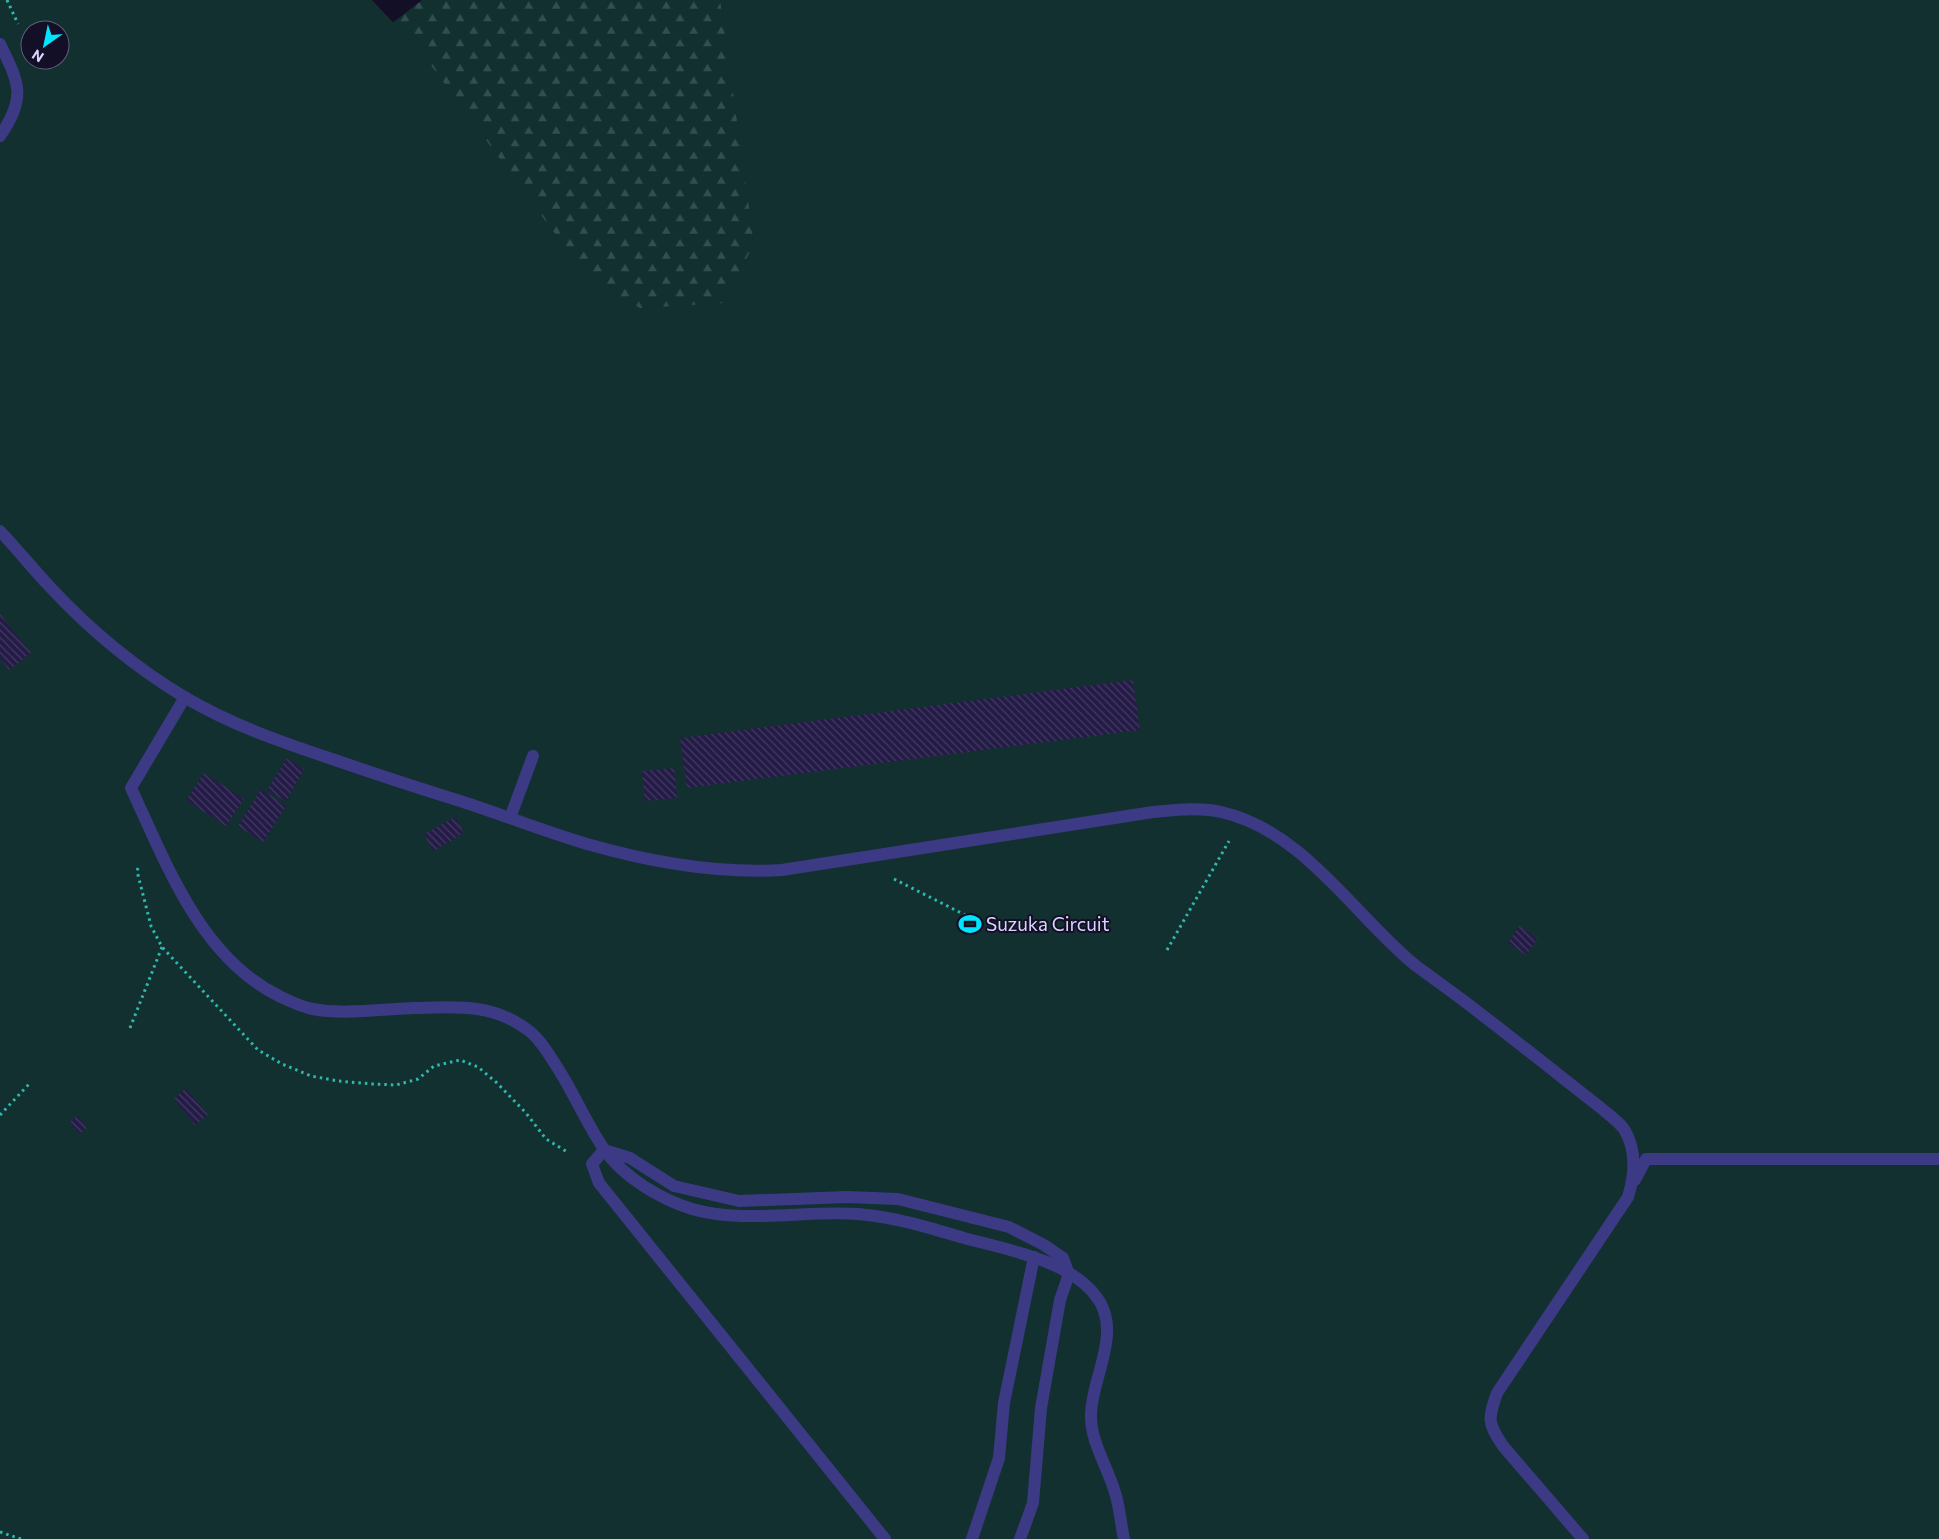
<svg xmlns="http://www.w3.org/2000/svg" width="1939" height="1539" font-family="Commissioner,sans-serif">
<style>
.forest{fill:url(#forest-firs)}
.garden{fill:#12302f;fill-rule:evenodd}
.building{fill:url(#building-back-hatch)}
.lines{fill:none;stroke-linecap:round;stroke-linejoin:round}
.path{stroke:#2fb8b0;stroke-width:3;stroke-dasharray:2.5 4;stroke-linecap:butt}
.lane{stroke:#3d3a85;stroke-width:12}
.labels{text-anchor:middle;stroke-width:4;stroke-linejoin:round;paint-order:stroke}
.poi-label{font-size:19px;fill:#d9d4ff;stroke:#130f26;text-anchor:start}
</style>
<defs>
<pattern id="forest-firs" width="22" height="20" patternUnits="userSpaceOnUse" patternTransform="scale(1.25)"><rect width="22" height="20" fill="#12302f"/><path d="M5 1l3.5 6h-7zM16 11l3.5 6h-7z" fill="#344d4e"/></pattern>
<pattern id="building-back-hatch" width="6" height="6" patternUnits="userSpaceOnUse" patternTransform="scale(1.25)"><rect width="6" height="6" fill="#241b47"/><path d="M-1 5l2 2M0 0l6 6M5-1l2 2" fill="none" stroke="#433b63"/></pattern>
</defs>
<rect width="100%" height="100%" fill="#130f26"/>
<path class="forest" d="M35 0 377 35 422 0H886L790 306 689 341 60 30Z"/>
<path class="garden" d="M0 0H372L422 53 589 280 640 308 725 303 754 243 720 0H1939V1539H0ZM30 30H60V60H30Z"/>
<g class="building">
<path d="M0 614 31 653 9 670 0 658Z"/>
<path d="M1133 680 1140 730 687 788 680 738Z"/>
<path d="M287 758 304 769 286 801 267 790Z"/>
<path d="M674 768 677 798 645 801 642 771Z"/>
<path d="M204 773 244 799 226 826 186 800Z"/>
<path d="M261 789 286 806 263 842 238 826Z"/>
<path d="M455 817 464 833 433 851 424 834Z"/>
<path d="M1519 926 1538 938 1526 955 1508 943Z"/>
<path d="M186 1088 208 1115 195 1125 174 1099Z"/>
<path d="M78 1116 87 1128 79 1134 70 1122Z"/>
</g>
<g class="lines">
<g class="path">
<path d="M7 0 18 24"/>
<path d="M138 868 137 871 151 926 162 947 258 1050 282 1064 311 1076 338 1081 372 1084 396 1085 418 1079 434 1066 460 1060 478 1067 497 1083 526 1113 546 1139 569 1153"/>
<path d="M894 879 981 923"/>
<path d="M1167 950 1229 841"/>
<path d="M130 1028 162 947"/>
<path d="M0 1115 31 1082"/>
<path d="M0 1532 21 1539"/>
</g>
<g class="lane">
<path d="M0 44C19 83 27 97 0 136"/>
<path d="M0 531C17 549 33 569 50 587 89 629 136 668 186 698 232 725 281 742 332 759 373 773 415 787 457 800 501 814 543 831 587 844 650 862 716 874 782 870L1153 812C1176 810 1199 807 1221 812 1303 830 1354 915 1415 965 1431 977 1448 989 1464 1001 1510 1036 1555 1072 1601 1108 1608 1114 1618 1121 1624 1129 1637 1150 1635 1174 1628 1197L1497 1393C1488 1419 1487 1422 1503 1446L1583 1539"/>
<path d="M185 697 131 788C166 863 200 957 279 996 290 1001 301 1007 313 1009 342 1015 384 1009 414 1008 455 1007 490 1003 525 1028 539 1037 548 1053 557 1067 574 1093 586 1123 604 1149 623 1177 660 1199 692 1209 744 1224 805 1210 858 1214 895 1217 930 1228 964 1238 1005 1249 1068 1260 1095 1295 1124 1330 1092 1376 1091 1414 1090 1443 1109 1468 1116 1496 1120 1510 1121 1525 1124 1539"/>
<path d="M510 818 533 756"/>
<path d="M1635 1180 1646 1159H1939"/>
<path d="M885 1539 599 1183 592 1164 604 1150 630 1158 674 1186 739 1201 847 1197 898 1199 1009 1227 1044 1245 1063 1258 1069 1274 1060 1300 1041 1408 1033 1503 1020 1539"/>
<path d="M972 1539 999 1458 1004 1403 1034 1257"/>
</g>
</g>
<defs>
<symbol id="stadium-bare" viewBox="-9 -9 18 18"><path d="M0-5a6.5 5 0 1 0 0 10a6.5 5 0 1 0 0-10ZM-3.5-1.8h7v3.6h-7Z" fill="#00e5ff" stroke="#130f26" stroke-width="2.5" paint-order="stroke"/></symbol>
</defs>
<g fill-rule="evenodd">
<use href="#stadium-bare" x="954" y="908" width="32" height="32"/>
</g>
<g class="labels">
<g class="poi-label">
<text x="986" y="931">Suzuka Circuit</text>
</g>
</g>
<g transform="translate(45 45) rotate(213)"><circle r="24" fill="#130f26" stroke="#625e7d"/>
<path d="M0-4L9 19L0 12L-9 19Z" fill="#00e5ff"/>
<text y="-8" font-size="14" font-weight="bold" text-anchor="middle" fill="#d9d4ff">N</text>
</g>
</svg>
